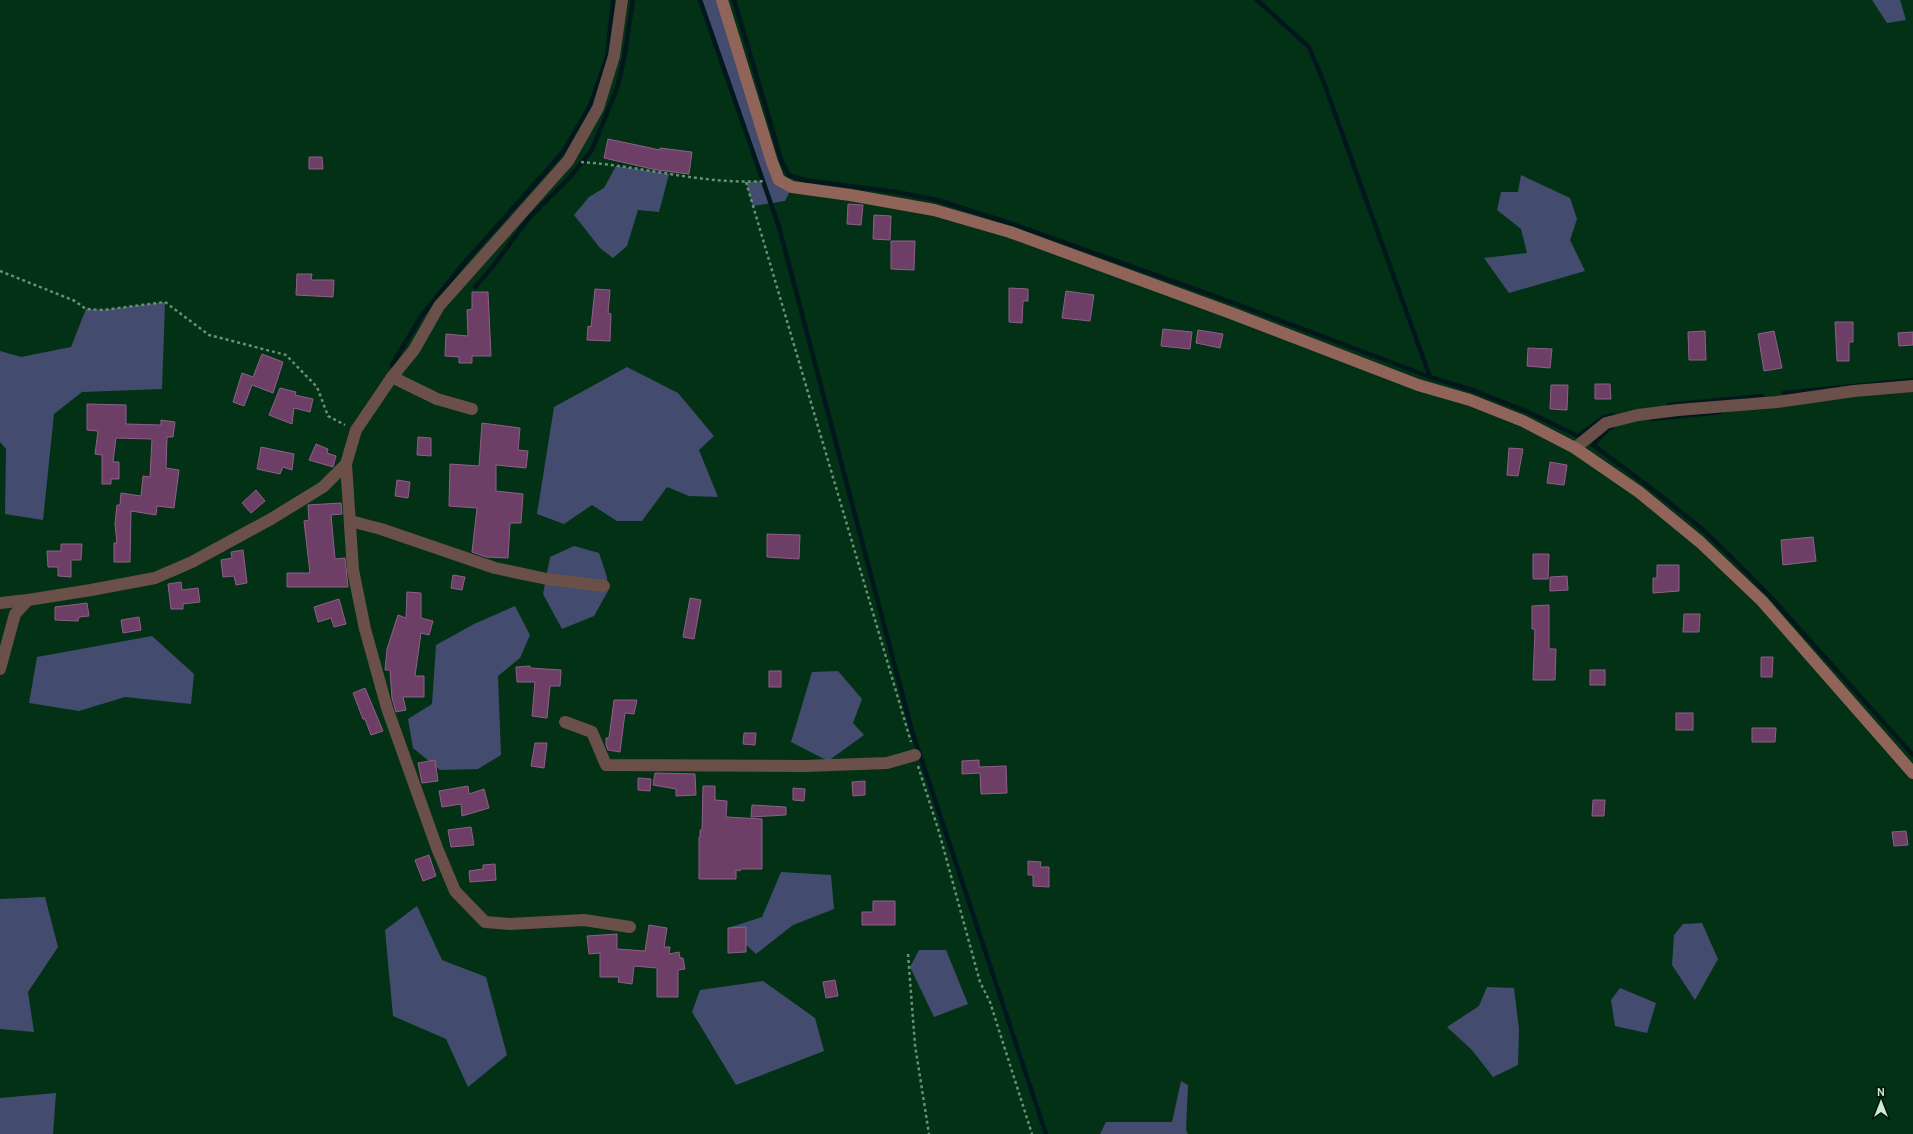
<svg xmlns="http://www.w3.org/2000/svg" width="1913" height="1134" font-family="Cabin,sans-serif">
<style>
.green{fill:#434c6f}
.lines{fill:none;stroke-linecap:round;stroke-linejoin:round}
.stream{stroke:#00171c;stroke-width:4.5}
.building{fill:#6d3f66;stroke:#8f5f88}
.path{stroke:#698f76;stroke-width:2.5;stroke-dasharray:3 3;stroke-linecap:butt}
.street{stroke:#6b4f49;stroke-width:12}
.secondary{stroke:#91645a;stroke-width:12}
</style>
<rect width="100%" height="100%" fill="#033116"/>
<g class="green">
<path d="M700 0H722L772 162 792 187 785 201 753 206 746 182 762 181Z"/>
<path d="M1872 0H1900L1906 20 1887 23Z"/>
<path d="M616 166 669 174 659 212 638 210 627 246 613 258 600 248 574 215 589 197 604 188Z"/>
<path d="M1521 175 1570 198 1577 219 1570 240 1585 271 1509 293 1484 258 1527 253 1521 229 1497 210 1501 192H1518Z"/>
<path d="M165 302 162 389 82 392 54 414 43 520 5 514 6 449 0 442V351L21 357 71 347 86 309 103 310Z"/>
<path d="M627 367 678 393 714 436 699 450 718 497 689 496 667 487 642 521H617L592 505 564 524 537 514 554 407Z"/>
<path d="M574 546 599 553 607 577 608 591 594 616 562 629 543 594 550 557Z"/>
<path d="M515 606 530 635 520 658 498 676 501 755 478 769 440 770 413 748 408 719 432 704 436 645 474 624Z"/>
<path d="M152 636 194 674 191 704 125 697 79 711 29 703 37 657Z"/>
<path d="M838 671 862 699 853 723 864 735 828 761 791 742 812 672Z"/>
<path d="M781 872 831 875 834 909 793 925 756 954 728 928 762 917Z"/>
<path d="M45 897 58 947 28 992 34 1032 0 1029V899Z"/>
<path d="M417 906 442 960 486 977 507 1055 468 1087 446 1039 393 1016 385 930Z"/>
<path d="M1702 923 1718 959 1695 1000 1672 965 1674 935 1683 924Z"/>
<path d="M919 950H946L968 1004 934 1017 910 967Z"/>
<path d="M763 981 815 1018 824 1051 736 1085 692 1012 700 990Z"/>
<path d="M1487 987 1514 988 1519 1029 1518 1065 1493 1077 1472 1050 1447 1027 1479 1006Z"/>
<path d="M1620 988 1656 1003 1647 1033 1615 1026 1611 1000Z"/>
<path d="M1181 1081 1188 1085 1186 1130 1188 1134H1100L1106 1122H1172Z"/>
<path d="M56 1093 53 1134H0V1098Z"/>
</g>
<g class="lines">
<g class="stream">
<path d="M700 0 779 227 912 731 1046 1134"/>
<path d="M734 0 782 162 789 175 804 180 896 192 937 200 1013 224 1234 303 1430 377 1475 391 1528 412 1578 436 1604 417 1614 415"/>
<path d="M1257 0 1309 47 1324 83 1430 377"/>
<path d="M475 287 494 265 528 219 569 178 592 150 617 88 624 59 633 0"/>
<path d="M392 365 422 315 466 261 563 152 590 106 607 57 613 0"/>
<path d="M1784 393 1913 380"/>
<path d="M1669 405 1762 396"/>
<path d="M1651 419 1721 412"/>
<path d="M1612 427 1609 428 1593 445 1656 492 1702 529 1727 553 1769 595 1913 755"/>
</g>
</g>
<g class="building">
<path d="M608 139 660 150V148L692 152 689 174 657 170 604 158Z"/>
<path d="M309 157H322L323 169H309Z"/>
<path d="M848 204 863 205 861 225 847 224Z"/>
<path d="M874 215 891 216 890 240 873 239Z"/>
<path d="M891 241H915L914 270 891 269Z"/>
<path d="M297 274H312L311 280H334L333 297 296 295Z"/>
<path d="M1009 288 1028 289V301H1023L1022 323 1009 322Z"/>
<path d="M595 289 610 290 608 313 611 314 610 341 587 340 588 326 591 327Z"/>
<path d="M1066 291 1094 295 1090 321 1062 318Z"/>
<path d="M472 292H488L491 356H472V363H459V357L445 356 446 334 468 336 467 310 472 309Z"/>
<path d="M1835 322H1853V342H1849V361H1837Z"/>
<path d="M1163 329 1192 332 1190 349 1161 346Z"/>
<path d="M1198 330 1223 334 1220 348 1196 343Z"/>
<path d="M1705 331 1706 360H1689L1688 332Z"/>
<path d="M1774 331 1782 368 1764 371 1758 334Z"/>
<path d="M1913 332V345L1899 346 1898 333Z"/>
<path d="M1528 348 1552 349 1550 368 1527 366Z"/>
<path d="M262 354 283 362 273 393 252 385 244 406 233 402 242 373 253 377Z"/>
<path d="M1595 384H1610L1611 399H1595Z"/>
<path d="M1551 385H1568L1567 410 1550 409Z"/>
<path d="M280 388 296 392 295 395 313 399 310 412 294 408 292 424 269 415Z"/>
<path d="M87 404 126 405V424L161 425V420L175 422 173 437H167L166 468 179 470 174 508 157 506 156 515 131 511 130 562H114V543H117L115 524 117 505H120L121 493 141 496 143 476 150 477 152 439 116 438 113 462H119V479H111V484H102V455L95 454 98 431 87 430Z"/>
<path d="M482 423 520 428 518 450 528 451 526 468 496 465V491L523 494 521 523H510L508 558 486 557 472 552 477 508 449 506 450 464 479 466Z"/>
<path d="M418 437 431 438V456L417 455Z"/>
<path d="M316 444 328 449 327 453 336 456 333 467 309 460Z"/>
<path d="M261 447 294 454 292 470 283 467 280 474 257 469Z"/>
<path d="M1509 448 1523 449 1518 476 1507 475Z"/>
<path d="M1550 462 1567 465 1564 485 1547 483Z"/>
<path d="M397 480 410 482 408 498 395 496Z"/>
<path d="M256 490 265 501 251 513 242 503Z"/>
<path d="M341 503 342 514 331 515 335 559 345 558 348 587H287V573H310L304 521 309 520 308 505Z"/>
<path d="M767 534 800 535 799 559 767 557Z"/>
<path d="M1813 537 1816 561 1783 565 1781 540Z"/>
<path d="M61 544H82L81 560H71V577L58 576V567H48L47 551H61Z"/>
<path d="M243 550 247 583 236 585 234 576 223 577 221 560 232 558 231 552Z"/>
<path d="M1533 554H1549L1548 579H1533Z"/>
<path d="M1657 565H1679V591L1653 593V578H1657Z"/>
<path d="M453 575 465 577 462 590 451 588Z"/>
<path d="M1567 576 1568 590 1550 591V577Z"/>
<path d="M181 582 182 590 198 588 200 602 183 604V609H171L168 584Z"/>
<path d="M407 592 421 593V618L433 621 429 635 421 633 415 676H424V697H403L406 710 396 712 392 698 390 670H385L387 649 398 615 406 618Z"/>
<path d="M690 598 701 600 694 639 683 637Z"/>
<path d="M339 599 346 624 334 627 331 618 318 622 314 607Z"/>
<path d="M87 603 89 616 79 617 78 621 55 620V607Z"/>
<path d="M1549 605V649H1556L1555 680H1533L1535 629H1532V606Z"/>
<path d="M1684 614H1700L1699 632H1683Z"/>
<path d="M139 617 141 630 123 633 121 620Z"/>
<path d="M1761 657H1773L1772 677H1761Z"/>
<path d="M530 666V668L561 670 560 686H550L547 718 532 716 535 682H517L516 667Z"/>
<rect x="1590" y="670" width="15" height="15"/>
<rect x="769" y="671" width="12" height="16"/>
<path d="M365 688 383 731 371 735 365 719H363L353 693Z"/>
<path d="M614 700H637L634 714 625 713 620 752 608 750 606 745V738H609Z"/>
<rect x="1676" y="713" width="17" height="17"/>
<path d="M1752 728H1776L1775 742H1752Z"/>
<path d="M744 733H756L755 745 743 744Z"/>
<path d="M535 743H547L544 768 531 766Z"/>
<path d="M435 760 438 781 422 783 418 763Z"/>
<path d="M979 760V767L1006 766 1007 793 981 794 980 773 962 774V761Z"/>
<path d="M655 773 695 774 696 795 676 796V789L653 785Z"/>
<path d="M638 778 651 779 650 791 638 790Z"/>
<path d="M865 781V795L853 796 852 782Z"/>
<path d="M468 786 469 794 484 789 489 808 462 816 461 804 442 807 439 791Z"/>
<path d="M703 786H715V800L727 801 726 817 762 819V869H741L740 871 736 870V879H699V837H700V830H702Z"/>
<path d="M793 788 805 789 804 801 793 800Z"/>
<path d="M1593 800H1605L1604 816H1592Z"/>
<path d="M752 805 786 807V815L751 817Z"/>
<path d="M471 827 474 845 451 847 448 830Z"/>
<path d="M1906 831 1908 845 1894 846 1892 832Z"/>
<path d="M429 855 436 876 423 881 415 860Z"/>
<path d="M1028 861 1041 862 1040 867H1049V887L1033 886V875H1028Z"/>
<path d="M495 864 496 880 470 882 469 871 483 869V865Z"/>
<path d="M873 901H895V925H862V912H873Z"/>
<path d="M649 925 667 928 664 947H670L669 954 679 952 680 958H683L685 969 678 970V997H657V968L634 966 632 984 618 982 619 977H600V953L589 954 587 936 617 934V949L645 951Z"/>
<path d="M746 927V952L728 953V928Z"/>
<path d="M835 980 838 996 826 998 823 982Z"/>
</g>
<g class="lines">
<g class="path">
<path d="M581 162C643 166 703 185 765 181"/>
<path d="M746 182 911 742"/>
<path d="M0 271 75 301 86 309 103 310 165 302 209 335 286 355 317 387 328 416 345 425"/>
<path d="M918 766 939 832 980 982 990 1002 1032 1134"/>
<path d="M908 954 915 1045 929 1134"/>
</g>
<g class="street">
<path d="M392 377 437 399 472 409"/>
<path d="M1575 448 1606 423 1638 415 1678 410 1777 402 1854 391 1913 386"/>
<path d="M346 464 353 570 365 629 387 708 437 848 455 891 485 922 510 924 584 920 630 927"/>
<path d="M350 521 381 529 495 568 547 579 604 586"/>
<path d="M0 603 28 600"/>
<path d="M0 669 15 614 28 600 91 590 155 578 192 562 271 519 323 487 346 464 356 430 392 377 414 350 439 306 568 161 598 108 614 56 622 0"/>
<path d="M565 722 592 732 606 765 805 766 887 763 915 755"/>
</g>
<path class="secondary" d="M722 0 772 162 779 180 792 187 850 195 934 210 1010 232 1231 313 1418 385 1470 400 1523 421 1575 448 1639 492 1700 542 1762 601 1913 773"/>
</g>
<g transform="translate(1881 1102)" stroke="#011607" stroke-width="3" paint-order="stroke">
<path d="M0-3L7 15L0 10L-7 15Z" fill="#cdead3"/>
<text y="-6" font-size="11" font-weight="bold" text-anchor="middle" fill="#cdead3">N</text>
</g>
</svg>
